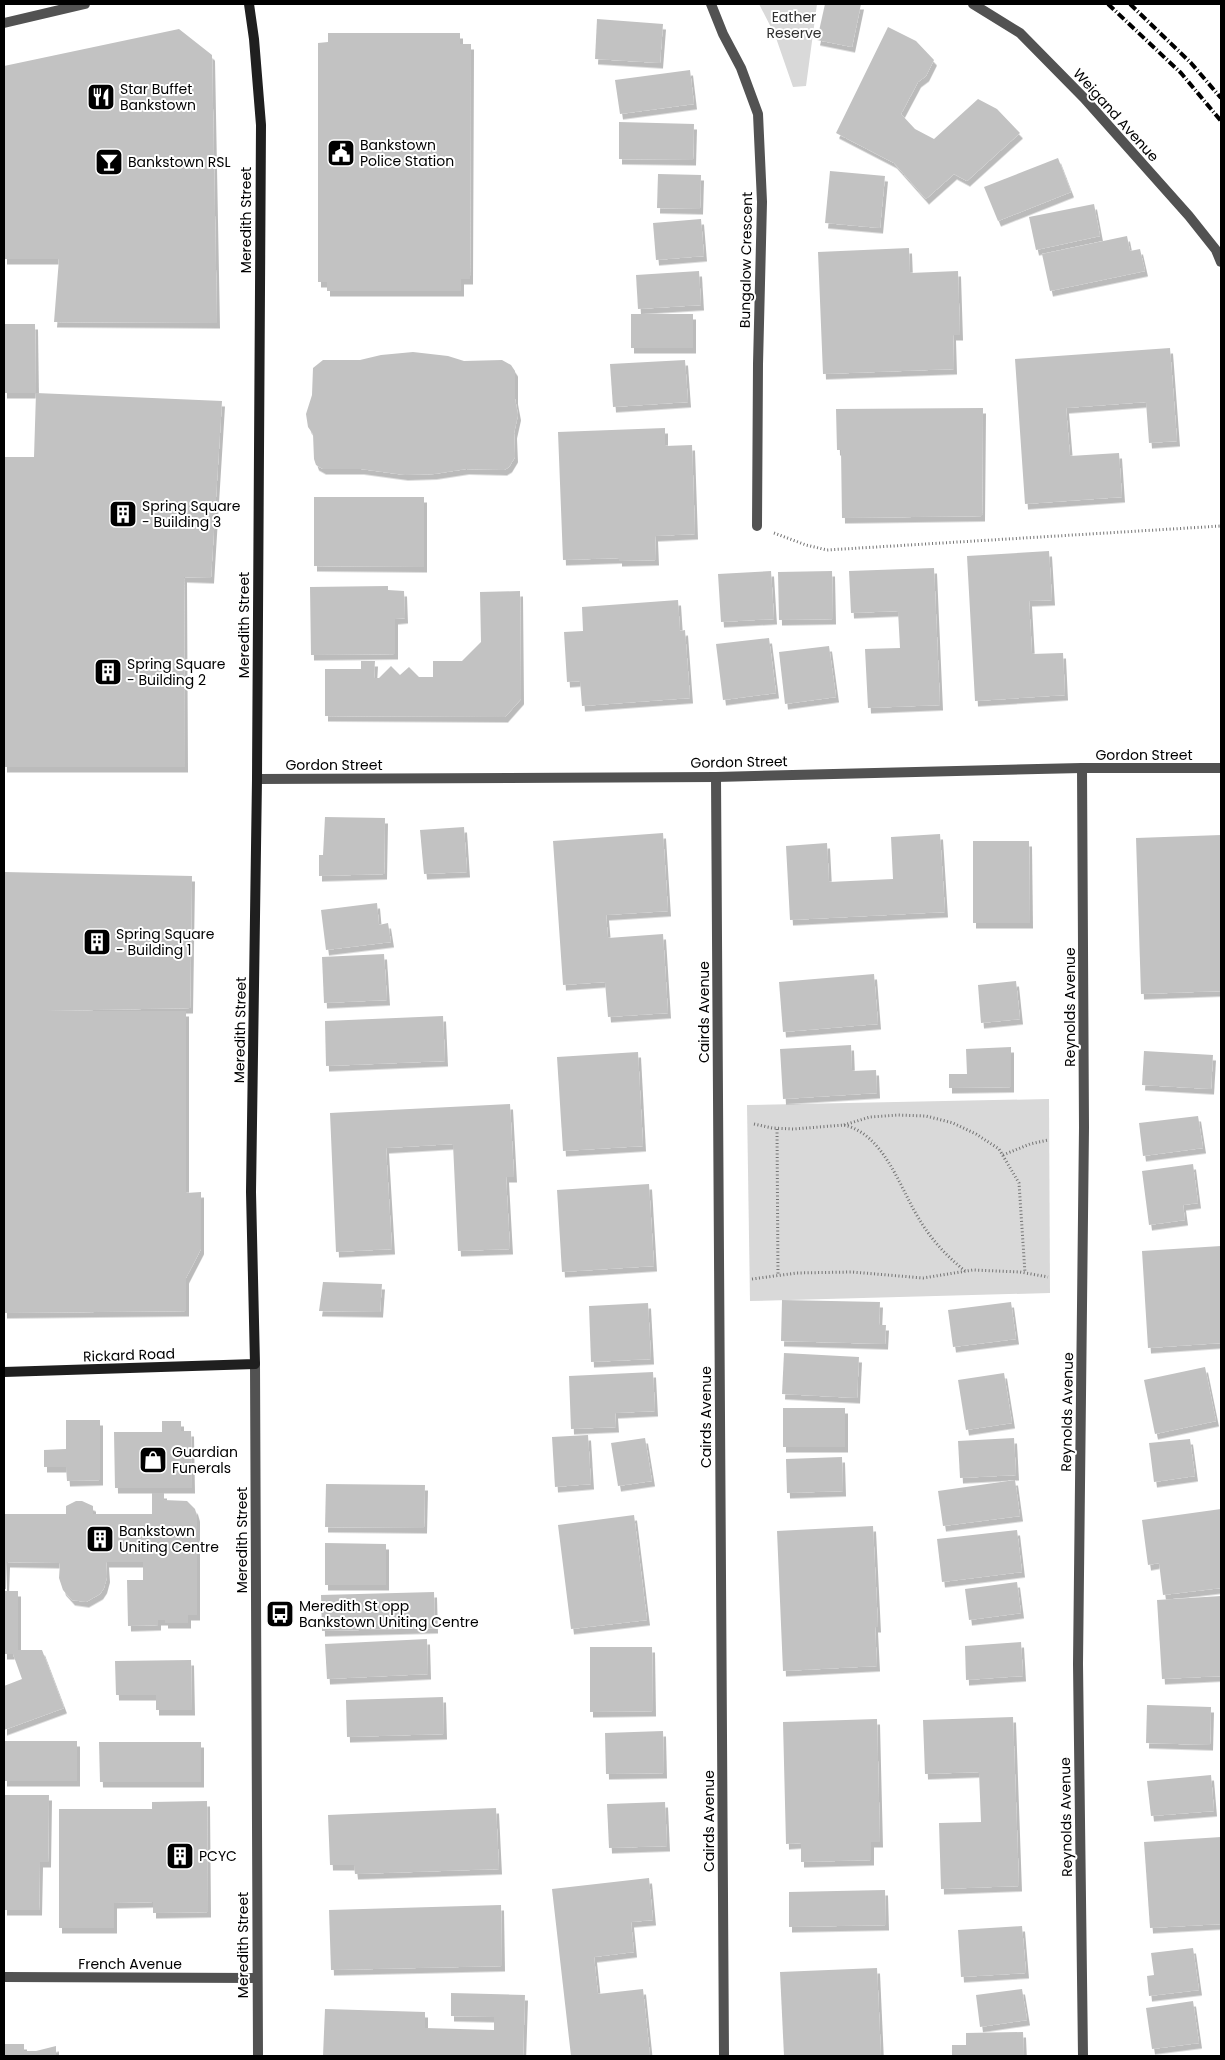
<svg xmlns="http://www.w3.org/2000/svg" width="1225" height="2060" font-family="Poppins,sans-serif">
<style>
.green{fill:#d9d9d9}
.building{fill:#c2c2c2;filter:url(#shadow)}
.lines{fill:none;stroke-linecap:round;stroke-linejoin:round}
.path{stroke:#747474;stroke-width:3;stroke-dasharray:1 2.5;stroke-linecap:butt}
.minor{stroke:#525252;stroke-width:10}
.tertiary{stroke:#525252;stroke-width:10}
.secondary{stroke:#1f1f1f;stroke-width:10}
.rail{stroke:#000;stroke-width:4;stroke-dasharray:8 2.5 1 2.5;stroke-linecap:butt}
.labels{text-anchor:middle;stroke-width:4;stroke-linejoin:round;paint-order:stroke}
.park-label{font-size:14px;fill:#303030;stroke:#fff}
.poi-label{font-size:14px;fill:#000;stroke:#fff;text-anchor:start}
.street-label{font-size:14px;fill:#000;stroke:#fff}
</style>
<defs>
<filter id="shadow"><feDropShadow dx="3" dy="5.5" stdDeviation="0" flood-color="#0004"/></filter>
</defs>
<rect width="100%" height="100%" fill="#fff"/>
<g class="green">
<path d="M759 4H817L806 86 793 87 775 35Z"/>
<path d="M1049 1099 1050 1293 750 1301 747 1105Z"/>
</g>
<g class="building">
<path d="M825 4H861L852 47 817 40Z"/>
<path d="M597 19 663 24 660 63 595 59Z"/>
<path d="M888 27 916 41 934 60 926 76 918 82 901 114 915 129 934 139 978 99 997 109 1020 133 967 181 954 174 926 199 894 163 836 133Z"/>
<path d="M179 29 212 55 217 323 54 322 59 259H4V66Z"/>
<path d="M328 33H460V44H471L470 279H461V291H327V282H318V43L328 42Z"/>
<path d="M690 70 694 104 620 114 615 80Z"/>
<path d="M619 122 694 124 693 160 619 159Z"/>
<path d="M1058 158 1071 192 998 221 984 187Z"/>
<path d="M830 171 885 176 880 228 825 223Z"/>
<path d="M658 174 701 175 700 209 657 208Z"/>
<path d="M1094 204 1100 236 1036 250 1029 217Z"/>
<path d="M701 219 704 256 656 260 653 223Z"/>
<path d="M1127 236 1130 251 1140 249 1145 271 1050 291 1042 254Z"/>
<path d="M909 248 910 273 958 271 960 335H953L954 369 823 374 818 252Z"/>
<path d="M699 271 701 305 638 309 636 275Z"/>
<rect x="631" y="314" width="62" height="34"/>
<path d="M4 324H35L36 393H4Z"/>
<path d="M1170 348 1177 441 1149 443 1146 402 1066 408 1070 456 1119 453 1122 497 1025 504 1015 359Z"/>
<path d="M413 352 448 356 464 361 502 360 511 365 515 371V399L518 415 514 433 515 457 509 467 504 470 466 469 434 474 405 475 361 469H323L316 465 314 459 313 434 308 427 306 414 312 395 313 368 323 360H360L381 355Z"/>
<path d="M685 360 688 402 613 407 610 364Z"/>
<path d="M36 393 222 401 211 578 184 577 185 767H4V457H34Z"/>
<path d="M983 408 982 516 842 518 841 450H837L836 409Z"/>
<path d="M665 428V446L692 445 695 534 655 536 656 560 619 561V558L563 560 558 432Z"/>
<path d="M314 497H424V567L314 566Z"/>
<path d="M1049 551 1052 600 1029 601 1032 654 1063 653 1065 695 975 701 967 556Z"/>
<path d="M934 568 940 705 868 708 865 649 900 648 898 611 851 613 849 571Z"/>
<path d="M771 571 774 619 721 622 718 574Z"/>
<path d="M832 571 833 619 779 620 778 572Z"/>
<path d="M388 586V590L404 591 405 618 395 619V654L311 655 310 587Z"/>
<path d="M520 591 521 699 505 717 325 716V669H361V661H375L374 678H379L391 666 400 675 409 667 419 677H433V661H462L481 642 480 592Z"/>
<path d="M678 600 680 631 685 630 690 698 582 706 580 681 567 682 564 632 583 631 582 607Z"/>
<path d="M769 638 776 693 723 700 716 644Z"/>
<path d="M829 646 836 697 785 704 779 652Z"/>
<path d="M325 817 385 818 384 874 319 876V855H323Z"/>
<path d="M464 827 467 872 424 874 420 830Z"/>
<path d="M663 833 668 911 606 915 608 938 663 934 668 1013 608 1017 605 982 563 985 553 841Z"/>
<path d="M940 834 945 912 790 920 786 846 827 843 829 882 893 879 891 837Z"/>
<path d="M1221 835V991L1141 994 1136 838Z"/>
<path d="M973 841H1029L1030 923H973Z"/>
<path d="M4 872 192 876 190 1008 46 1011H186V1193L201 1192V1249L186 1278V1311L4 1313Z"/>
<path d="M377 903 379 925 388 923 391 942 326 950 321 910Z"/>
<path d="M384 954 387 1000 324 1003 322 957Z"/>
<path d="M874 974 878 1024 783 1032 779 982Z"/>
<path d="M1016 981 1020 1019 981 1023 978 985Z"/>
<path d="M443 1016 445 1061 326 1066 325 1021Z"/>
<path d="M851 1045 852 1071 876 1070 877 1093 783 1099 780 1049Z"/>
<path d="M1011 1047V1087L949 1088V1074H967L966 1049Z"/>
<path d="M1144 1051 1213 1055 1211 1089 1142 1085Z"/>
<path d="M638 1052 643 1146 563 1151 557 1057Z"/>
<path d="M510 1104 514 1177H506L510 1249 458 1251 453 1144 386 1148 392 1249 336 1252 330 1113Z"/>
<path d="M1198 1116 1203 1148 1143 1156 1139 1123Z"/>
<path d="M1193 1164 1198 1203 1183 1205 1185 1220 1149 1225 1142 1171Z"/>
<path d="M649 1184 654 1266 562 1272 557 1190Z"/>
<path d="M1221 1246V1343L1148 1348 1142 1251Z"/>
<path d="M323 1282 382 1284 380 1312 319 1311Z"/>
<path d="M782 1300 880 1302 879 1325H886L885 1344 781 1341Z"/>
<path d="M1011 1302 1016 1339 953 1347 948 1310Z"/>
<path d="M648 1303 651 1359 591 1362 589 1306Z"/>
<path d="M784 1353 859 1357 857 1398 782 1394Z"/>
<path d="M1205 1367 1216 1421 1155 1434 1144 1380Z"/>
<path d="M653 1372 655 1411 615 1413 616 1427 571 1429 569 1376Z"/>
<path d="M1004 1373 1012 1423 966 1430 958 1380Z"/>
<rect x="783" y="1408" width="62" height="39"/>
<path d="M66 1420H100V1480L67 1481 66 1467H44V1450L66 1449Z"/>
<path d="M162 1421H181V1431H191L192 1488H115L114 1432H162Z"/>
<path d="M588 1435 591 1484 555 1487 552 1437Z"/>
<path d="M645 1438 652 1481 618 1486 611 1443Z"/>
<path d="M1014 1438 1016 1475 960 1478 958 1441Z"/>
<path d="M1190 1439 1195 1476 1154 1482 1149 1443Z"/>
<path d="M842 1457 843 1491 787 1493 786 1459Z"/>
<path d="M1015 1480 1020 1516 943 1526 938 1491Z"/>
<path d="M326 1484 425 1485 424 1528 325 1527Z"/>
<path d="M152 1493H164V1500L187 1501 195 1509 197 1516V1615H188V1623H165V1620H158V1625L128 1626 127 1580H143V1562H106L107 1577 104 1588 100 1594 86 1602 72 1600 63 1590 59 1578 60 1563 7 1562 6 1589H4V1514H66V1506L76 1501H82L93 1506V1514H152Z"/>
<path d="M1221 1509V1588L1163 1595 1159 1563 1148 1565 1142 1520Z"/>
<path d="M634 1515 647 1620 571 1629 558 1525Z"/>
<path d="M873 1526 878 1627H875L877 1666 783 1671 777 1531Z"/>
<path d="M1017 1530 1022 1572 942 1582 937 1539Z"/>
<path d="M325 1543 386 1544V1585H325Z"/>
<path d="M1017 1582 1021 1613 969 1620 965 1589Z"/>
<path d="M4 1591H18V1650H42L64 1708 4 1730V1686L22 1679 13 1654H4Z"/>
<path d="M434 1592 435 1628 322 1631 321 1595Z"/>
<path d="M1221 1596V1676L1162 1679 1157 1600Z"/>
<path d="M427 1639 428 1674 327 1679 325 1644Z"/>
<path d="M1021 1642 1023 1676 966 1680 965 1646Z"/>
<path d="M590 1647H652L653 1711 590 1712Z"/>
<path d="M191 1660 192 1710H156V1695H116L115 1661Z"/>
<path d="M443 1697 444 1734 347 1737 346 1700Z"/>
<path d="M1147 1705 1211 1707 1210 1745 1146 1743Z"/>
<path d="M1013 1717 1019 1886 941 1889 939 1823 981 1822 979 1772 925 1774 923 1720Z"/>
<path d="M877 1719 880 1842H871V1860L801 1862V1843L786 1844 783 1722Z"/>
<path d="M663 1731 664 1773 606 1774 605 1733Z"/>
<rect x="4" y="1741" width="73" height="40"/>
<path d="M99 1742H201V1782H100Z"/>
<path d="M1211 1775 1214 1811 1151 1816 1147 1781Z"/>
<path d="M4 1795H49L48 1862H40L39 1910H4Z"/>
<path d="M207 1801 208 1912 153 1913V1902L114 1903V1928H59V1809H152V1802Z"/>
<path d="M665 1802 667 1846 609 1848 607 1804Z"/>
<path d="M496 1808 499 1869 355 1874 354 1865H330L328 1815Z"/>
<path d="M1221 1837V1924L1150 1928 1144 1842Z"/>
<path d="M649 1878 653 1920 631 1922 634 1952 594 1957 598 1994 643 1989 650 2056H571L552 1889Z"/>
<path d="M885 1890 886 1925 789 1927V1892Z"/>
<path d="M501 1905 502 1966 331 1970 329 1910Z"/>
<path d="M1022 1926 1026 1973 961 1977 958 1930Z"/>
<path d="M1193 1948 1199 1990 1149 1996 1147 1976 1154 1975 1151 1953Z"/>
<path d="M877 1968 881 2056H784L780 1972Z"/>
<path d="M1022 1989 1027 2020 980 2027 976 1995Z"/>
<path d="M451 1993 525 1995 523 2056H323L325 2009 425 2012V2028L494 2030V2017L451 2016Z"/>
<path d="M1193 2001 1199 2043 1152 2049 1146 2008Z"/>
<path d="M1023 2032 1024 2056H952V2045H966V2033Z"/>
<path d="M5 2044H24V2051H36L56 2046V2056H4Z"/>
</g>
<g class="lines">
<g class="path">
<path d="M774 533 806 545 827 550 1221 526"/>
<path d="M754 1124 772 1128 794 1129 844 1125C886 1135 900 1190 921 1222 933 1242 948 1257 965 1271"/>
<path d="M844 1125 870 1117 898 1115 926 1116 953 1123 976 1134 999 1149 1019 1183 1025 1273"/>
<path d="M777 1129 778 1275"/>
<path d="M1003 1155 1030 1144 1048 1140"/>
<path d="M752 1279 797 1273 852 1272 923 1278 973 1270 1020 1272 1048 1277"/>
</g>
<g class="minor">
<path d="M711 4 723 34 741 68 758 114 762 202 758 364 757 526"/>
<path d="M973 4 1020 33 1084 98 1189 216 1216 250 1221 262"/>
<path d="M1082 768 1084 1127 1078 1664 1083 2056"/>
<path d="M716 777 724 2056"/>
<path d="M257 779 716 777 1082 768H1221"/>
<path d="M4 1977 257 1978"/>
</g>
<g class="tertiary">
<path d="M4 23 85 4"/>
<path d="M255 1364 258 2056"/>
</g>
<path class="secondary" d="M4 1372 255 1364 251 1192 257 779 261 125 254 39 249 4"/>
<g class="rail">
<path d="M1108 4 1181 73 1221 121"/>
<path d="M1130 4 1191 63 1221 98"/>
</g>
</g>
<defs>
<symbol id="restaurant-square" viewBox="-11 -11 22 22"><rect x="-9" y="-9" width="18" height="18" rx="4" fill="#000" stroke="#fff"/><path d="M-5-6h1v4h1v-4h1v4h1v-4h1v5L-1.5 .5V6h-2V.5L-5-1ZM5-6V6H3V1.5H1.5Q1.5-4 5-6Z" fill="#fff"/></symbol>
<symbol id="civic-square" viewBox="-11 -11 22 22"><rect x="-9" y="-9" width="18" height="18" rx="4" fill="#000" stroke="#fff"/><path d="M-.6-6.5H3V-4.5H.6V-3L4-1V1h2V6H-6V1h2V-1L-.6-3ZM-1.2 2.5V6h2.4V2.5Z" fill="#fff"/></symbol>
<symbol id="bar-square" viewBox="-11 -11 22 22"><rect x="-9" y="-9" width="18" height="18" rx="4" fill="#000" stroke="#fff"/><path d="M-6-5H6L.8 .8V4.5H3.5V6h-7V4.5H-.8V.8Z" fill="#fff"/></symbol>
<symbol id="building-square" viewBox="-11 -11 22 22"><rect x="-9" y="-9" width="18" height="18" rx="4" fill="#000" stroke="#fff"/><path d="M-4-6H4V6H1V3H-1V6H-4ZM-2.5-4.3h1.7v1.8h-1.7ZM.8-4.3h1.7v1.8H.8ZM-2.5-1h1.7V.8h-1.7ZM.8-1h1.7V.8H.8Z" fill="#fff"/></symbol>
<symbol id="shop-square" viewBox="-11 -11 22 22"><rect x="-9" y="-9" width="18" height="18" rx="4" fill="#000" stroke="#fff"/><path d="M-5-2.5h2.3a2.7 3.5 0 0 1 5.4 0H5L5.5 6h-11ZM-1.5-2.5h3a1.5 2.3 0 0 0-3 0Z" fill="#fff"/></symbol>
<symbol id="bus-square" viewBox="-11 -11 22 22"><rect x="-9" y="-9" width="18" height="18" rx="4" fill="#000" stroke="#fff"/><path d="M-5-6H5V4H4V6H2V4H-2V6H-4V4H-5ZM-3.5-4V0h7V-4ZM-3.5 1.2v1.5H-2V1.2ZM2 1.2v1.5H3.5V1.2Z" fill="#fff"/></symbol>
</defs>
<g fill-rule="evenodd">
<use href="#restaurant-square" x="85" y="81" width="32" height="32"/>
<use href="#civic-square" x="325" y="137" width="32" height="32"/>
<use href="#bar-square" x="93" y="146" width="32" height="32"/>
<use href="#building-square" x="107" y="498" width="32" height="32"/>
<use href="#building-square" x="92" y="656" width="32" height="32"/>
<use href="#building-square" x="81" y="926" width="32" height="32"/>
<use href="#shop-square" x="137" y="1444" width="32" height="32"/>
<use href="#building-square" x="84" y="1523" width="32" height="32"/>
<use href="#bus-square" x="264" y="1598" width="32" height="32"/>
<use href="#building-square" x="164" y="1840" width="32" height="32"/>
</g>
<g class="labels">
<g class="park-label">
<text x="794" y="22">Eather<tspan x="794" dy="16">Reserve</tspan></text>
</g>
<g class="poi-label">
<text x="120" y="94">Star Buffet<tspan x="120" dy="16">Bankstown</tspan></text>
<text x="360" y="150">Bankstown<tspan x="360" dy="16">Police Station</tspan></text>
<text x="128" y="167">Bankstown RSL</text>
<text x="142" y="511">Spring Square<tspan x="142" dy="16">- Building 3</tspan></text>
<text x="127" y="669">Spring Square<tspan x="127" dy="16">- Building 2</tspan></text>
<text x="116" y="939">Spring Square<tspan x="116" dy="16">- Building 1</tspan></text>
<text x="172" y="1457">Guardian<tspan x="172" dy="16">Funerals</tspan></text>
<text x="119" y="1536">Bankstown<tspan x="119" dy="16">Uniting Centre</tspan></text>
<text x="299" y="1611">Meredith St opp<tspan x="299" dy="16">Bankstown Uniting Centre</tspan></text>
<text x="199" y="1861">PCYC</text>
</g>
<g class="street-label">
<text transform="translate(1116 115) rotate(48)" y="5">Weigand Avenue</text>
<text transform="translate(246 220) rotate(-90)" y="5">Meredith Street</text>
<text transform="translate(746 260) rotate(-89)" y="5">Bungalow Crescent</text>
<text transform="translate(244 625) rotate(-90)" y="5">Meredith Street</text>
<text x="1144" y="760">Gordon Street</text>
<text transform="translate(739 762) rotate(-1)" y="5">Gordon Street</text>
<text x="334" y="770">Gordon Street</text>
<text transform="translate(1070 1007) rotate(-90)" y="5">Reynolds Avenue</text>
<text transform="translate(704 1012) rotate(-90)" y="5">Cairds Avenue</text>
<text transform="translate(240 1030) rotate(-89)" y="5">Meredith Street</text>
<text transform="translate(129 1355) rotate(-2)" y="5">Rickard Road</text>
<text transform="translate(1067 1412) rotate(-89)" y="5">Reynolds Avenue</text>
<text transform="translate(706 1417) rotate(-90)" y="5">Cairds Avenue</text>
<text transform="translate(242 1540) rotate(-90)" y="5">Meredith Street</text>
<text transform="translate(1066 1817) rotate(-91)" y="5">Reynolds Avenue</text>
<text transform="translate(709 1821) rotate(-90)" y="5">Cairds Avenue</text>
<text transform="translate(243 1945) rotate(-90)" y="5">Meredith Street</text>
<text x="130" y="1969">French Avenue</text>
</g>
</g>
<rect width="1225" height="2060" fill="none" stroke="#000000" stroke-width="10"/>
</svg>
